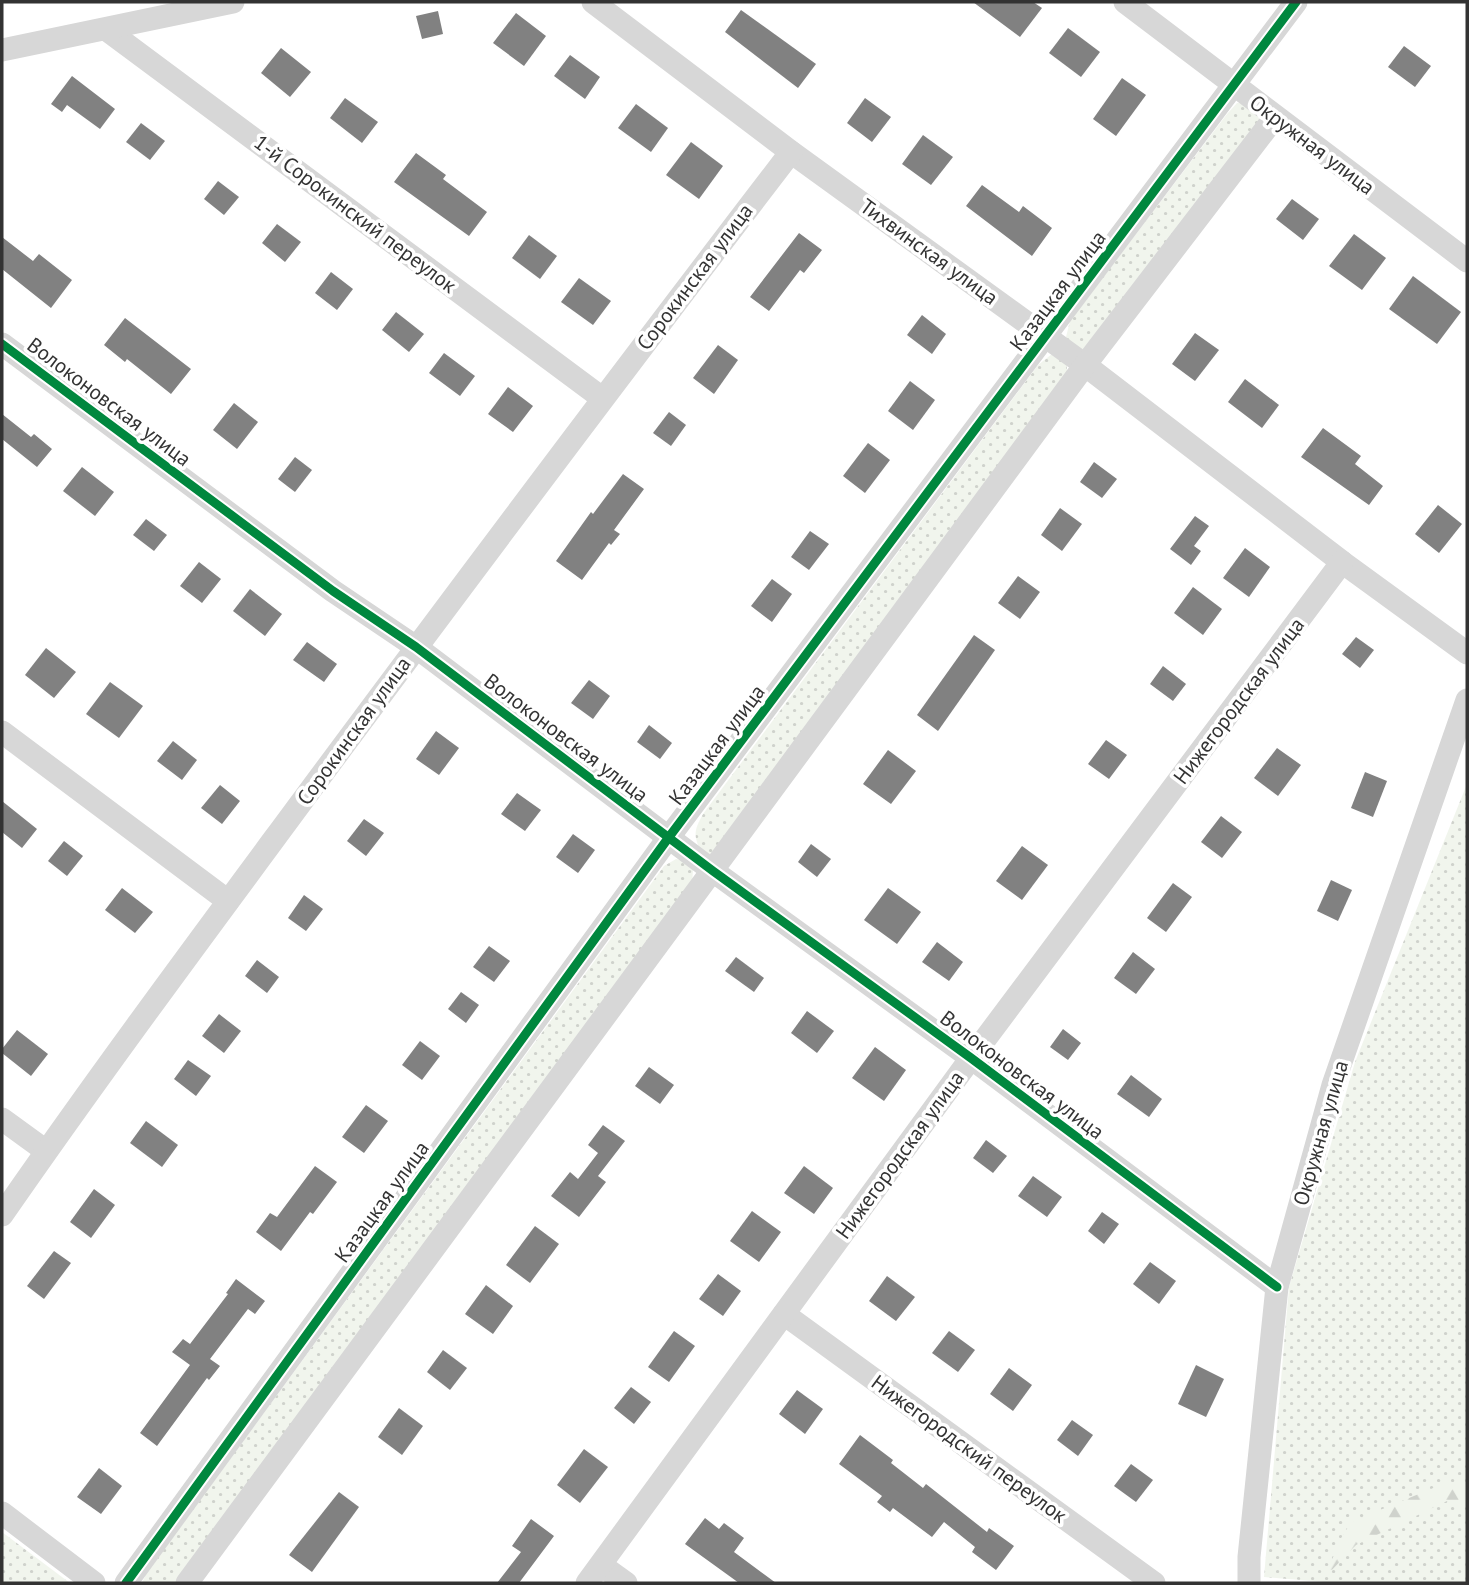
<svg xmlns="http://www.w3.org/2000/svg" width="1469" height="1585" font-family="'PT Sans',sans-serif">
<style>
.grass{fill:url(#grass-dots)}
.forest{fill:url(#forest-firs)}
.building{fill:#818181}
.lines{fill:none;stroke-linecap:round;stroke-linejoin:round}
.minor{stroke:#d7d7d7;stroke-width:23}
.cycleway-casing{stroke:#fff;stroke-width:13}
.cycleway{stroke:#00873e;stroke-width:9}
.labels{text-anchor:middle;stroke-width:7;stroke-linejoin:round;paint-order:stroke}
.street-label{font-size:21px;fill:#333;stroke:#fff}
</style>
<defs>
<pattern id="grass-dots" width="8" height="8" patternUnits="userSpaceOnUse" patternTransform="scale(1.75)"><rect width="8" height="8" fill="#f1f5ed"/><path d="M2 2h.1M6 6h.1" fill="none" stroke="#cfd2cc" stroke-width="1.8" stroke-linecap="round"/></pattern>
<pattern id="forest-firs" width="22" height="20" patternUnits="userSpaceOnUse" patternTransform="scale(1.75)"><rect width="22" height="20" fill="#f1f5ed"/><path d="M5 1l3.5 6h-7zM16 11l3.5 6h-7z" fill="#cfd2cc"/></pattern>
</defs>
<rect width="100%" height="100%" fill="#fff"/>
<g class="grass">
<path d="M1247 102 1260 113 1259 122 1087 348 1080 351 1072 348 1066 337 1070 321 1227 114 1237 103Z"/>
<path d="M1052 354 1066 362 1068 375 710 855 701 852C693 834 694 831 703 814L1038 365Z"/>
<path d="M1467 784V1583H1337L1264 1577 1289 1287 1355 1062Z"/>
<path d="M676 859 686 861 693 869 692 886 181 1583H142L146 1574 664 866Z"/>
<path d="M2 1532 70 1583H2Z"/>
</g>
<path class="forest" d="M1443 1484 1467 1486V1507L1447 1501 1356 1545 1325 1577 1340 1540 1351 1522Z"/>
<g class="building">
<path d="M973 2H1033L1042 8 1020 37Z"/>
<path d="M741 10 816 64 798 88 725 32Z"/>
<path d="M438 11 443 34 422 39 416 16Z"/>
<path d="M516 13 546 36 524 66 493 43Z"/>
<path d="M1068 28 1100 52 1081 77 1049 53Z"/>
<path d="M1404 46 1431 66 1415 87 1388 67Z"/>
<path d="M281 48 311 72 290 97 261 73Z"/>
<path d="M570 55 600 77 585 99 554 76Z"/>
<path d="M72 76 115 109 100 129 67 105 62 112 51 104Z"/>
<path d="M1122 78 1146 95 1116 136 1093 119Z"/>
<path d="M345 98 378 122 362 143 330 118Z"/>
<path d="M865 98 891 117 872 142 847 123Z"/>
<path d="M636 104 668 128 651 152 618 128Z"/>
<path d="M141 123 165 141 150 160 126 142Z"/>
<path d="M923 135 953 157 931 185 902 164Z"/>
<path d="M691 142 723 166 699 199 666 175Z"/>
<path d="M416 153 446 175 443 179 487 212 469 236 394 182Z"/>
<path d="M218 181 239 197 224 215 204 199Z"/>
<path d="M982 185 1019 212 1023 206 1052 228 1032 256 966 206Z"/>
<path d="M1292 199 1319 219 1303 240 1276 219Z"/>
<path d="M277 224 301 242 285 262 262 243Z"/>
<path d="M799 233 822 250 804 273 800 270 769 311 750 297Z"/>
<path d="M1354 234 1386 258 1362 290 1329 266Z"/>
<path d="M529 235 557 256 540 279 512 258Z"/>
<path d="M2 237 33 261 39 254 72 280 51 308 2 269Z"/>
<path d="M331 272 353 289 337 310 315 293Z"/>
<path d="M1413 276 1461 312 1437 344 1389 309Z"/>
<path d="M579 278 611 301 593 325 561 302Z"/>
<path d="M396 312 424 334 409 352 382 330Z"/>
<path d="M922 315 946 334 932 354 907 335Z"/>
<path d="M125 318 191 369 171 394 127 359 125 362 104 345Z"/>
<path d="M1195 333 1219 350 1195 381 1172 364Z"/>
<path d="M718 345 738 360 714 394 693 378Z"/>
<path d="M444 353 475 376 460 396 429 373Z"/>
<path d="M1245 379 1279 405 1262 428 1228 402Z"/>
<path d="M910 381 935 400 913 430 888 411Z"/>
<path d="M508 387 533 406 513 432 488 414Z"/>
<path d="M234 403 258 422 237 449 213 430Z"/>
<path d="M669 412 686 425 671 446 653 433Z"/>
<path d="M2 414 31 437 34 434 52 449 37 467 2 439Z"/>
<path d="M1323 428 1361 456 1355 464 1383 486 1369 505 1301 457Z"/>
<path d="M868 443 890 460 865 493 843 476Z"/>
<path d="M295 457 312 470 295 492 278 479Z"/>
<path d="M1094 462 1117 479 1102 498 1080 482Z"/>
<path d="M82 467 114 492 95 516 63 491Z"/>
<path d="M623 474 644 489 614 530 620 534 611 545 609 543 582 580 556 561 591 512 593 514Z"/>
<path d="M1438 505 1462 524 1439 553 1415 534Z"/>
<path d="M1060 508 1082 524 1062 551 1041 535Z"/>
<path d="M1195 516 1209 526 1194 546 1201 551 1191 565 1170 549Z"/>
<path d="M146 519 167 535 154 551 133 535Z"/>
<path d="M810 531 829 544 809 570 791 557Z"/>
<path d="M1245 548 1270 567 1249 597 1223 578Z"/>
<path d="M199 562 221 579 202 603 180 586Z"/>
<path d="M1018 576 1040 592 1020 619 998 603Z"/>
<path d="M772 579 792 594 772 622 751 606Z"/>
<path d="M1193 587 1222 609 1203 635 1174 613Z"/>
<path d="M250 589 282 614 265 636 233 611Z"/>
<path d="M974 635 995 650 938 731 917 715Z"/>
<path d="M1356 637 1374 650 1360 668 1342 654Z"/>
<path d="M307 642 337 664 324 682 293 660Z"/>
<path d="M46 648 76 672 54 698 25 675Z"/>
<path d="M1163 666 1186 684 1173 701 1150 684Z"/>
<path d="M589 680 610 696 593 719 571 703Z"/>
<path d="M110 682 143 706 119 738 86 714Z"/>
<path d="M649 725 672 743 660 759 637 742Z"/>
<path d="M436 731 459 748 439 775 416 759Z"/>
<path d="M1106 740 1127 755 1109 779 1088 764Z"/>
<path d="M173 741 197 760 182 780 157 761Z"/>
<path d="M1277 748 1301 765 1278 796 1254 778Z"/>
<path d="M888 750 916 771 891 804 863 784Z"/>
<path d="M1365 772 1387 781 1373 817 1351 808Z"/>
<path d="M220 785 240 801 222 824 201 808Z"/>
<path d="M517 793 541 810 525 831 501 814Z"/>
<path d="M2 801 37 829 22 848 2 832Z"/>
<path d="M1221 816 1242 832 1222 858 1201 842Z"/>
<path d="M364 819 384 833 366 856 347 841Z"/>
<path d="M573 834 595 850 578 873 556 857Z"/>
<path d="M64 841 83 856 67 876 48 861Z"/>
<path d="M811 844 831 859 817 877 798 862Z"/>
<path d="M1022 846 1048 865 1022 900 996 881Z"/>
<path d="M1331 880 1352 890 1338 921 1317 911Z"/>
<path d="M1173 883 1192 897 1166 932 1147 918Z"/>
<path d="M122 888 153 912 135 933 105 910Z"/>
<path d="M888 888 921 912 897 944 864 920Z"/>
<path d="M304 895 323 909 306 931 288 918Z"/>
<path d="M937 942 963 962 949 981 922 962Z"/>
<path d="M489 946 510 961 494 982 473 967Z"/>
<path d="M1133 952 1155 969 1136 994 1114 978Z"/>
<path d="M736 957 764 978 754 992 725 971Z"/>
<path d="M257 960 279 977 267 993 245 976Z"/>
<path d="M461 992 479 1005 466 1023 448 1009Z"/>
<path d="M807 1011 834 1031 817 1053 791 1033Z"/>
<path d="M219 1014 241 1031 224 1053 202 1036Z"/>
<path d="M1063 1029 1081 1043 1068 1060 1050 1047Z"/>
<path d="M17 1030 48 1054 31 1076 2 1053V1049Z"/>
<path d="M420 1041 440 1056 422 1080 402 1065Z"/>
<path d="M875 1047 906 1070 884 1101 852 1078Z"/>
<path d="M188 1060 211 1076 196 1096 174 1079Z"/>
<path d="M649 1067 674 1085 660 1104 635 1086Z"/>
<path d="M1131 1075 1162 1099 1149 1117 1117 1094Z"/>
<path d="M366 1105 388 1121 364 1153 342 1137Z"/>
<path d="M146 1121 178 1145 162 1167 130 1143Z"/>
<path d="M603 1125 625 1141 598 1176 606 1182 579 1217 551 1196 570 1172 578 1179 598 1153 588 1145Z"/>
<path d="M986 1140 1007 1156 993 1173 973 1158Z"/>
<path d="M315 1166 337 1182 313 1214 310 1212 281 1251 256 1232 270 1213 277 1217Z"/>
<path d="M804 1166 833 1188 814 1214 784 1193Z"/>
<path d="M1033 1176 1062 1197 1047 1217 1018 1196Z"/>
<path d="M94 1189 115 1205 91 1238 70 1222Z"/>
<path d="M752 1211 781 1232 759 1262 730 1241Z"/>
<path d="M1102 1212 1119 1224 1104 1244 1088 1231Z"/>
<path d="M535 1226 559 1244 530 1283 506 1265Z"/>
<path d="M54 1251 71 1263 44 1299 27 1286Z"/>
<path d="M1150 1262 1176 1281 1159 1304 1133 1284Z"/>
<path d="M718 1274 741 1291 723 1316 699 1299Z"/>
<path d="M887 1276 915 1297 896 1321 869 1301Z"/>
<path d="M236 1279 265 1301 255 1314 248 1309 210 1359 220 1366 209 1380 207 1378 157 1446 140 1433 190 1365 172 1352 183 1339 190 1344 228 1294 226 1293Z"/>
<path d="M486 1285 513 1306 493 1334 465 1314Z"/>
<path d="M674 1331 695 1346 669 1382 648 1367Z"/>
<path d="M949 1331 975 1350 958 1372 932 1353Z"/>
<path d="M443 1350 467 1368 450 1390 427 1372Z"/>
<path d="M1196 1365 1224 1379 1206 1417 1178 1404Z"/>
<path d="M1009 1368 1032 1385 1013 1411 990 1394Z"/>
<path d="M631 1387 651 1402 634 1424 614 1408Z"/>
<path d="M797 1390 823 1409 805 1434 779 1414Z"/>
<path d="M399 1408 423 1426 402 1455 378 1437Z"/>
<path d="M1072 1420 1093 1435 1078 1456 1057 1440Z"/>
<path d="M860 1435 893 1460 891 1463 923 1488 926 1484 987 1532 989 1528 1014 1546 996 1570 972 1552 975 1547 944 1522 932 1537 893 1508 890 1512 877 1502 882 1496 839 1464Z"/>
<path d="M584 1449 608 1467 580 1503 557 1485Z"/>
<path d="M1131 1464 1153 1480 1136 1502 1114 1486Z"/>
<path d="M99 1468 122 1486 101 1514 77 1497Z"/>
<path d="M339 1492 359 1507 312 1572 289 1555Z"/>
<path d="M705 1518 719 1529 724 1523 744 1538 734 1552 776 1583H739L685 1544Z"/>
<path d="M531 1519 554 1536 519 1583H497L521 1552 512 1546Z"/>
</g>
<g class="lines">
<g class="minor">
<path d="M593 2 791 152 1085 365 1342 562 1467 653"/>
<path d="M1125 2 1467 261"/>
<path d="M107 30 602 398"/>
<path d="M2 50 233 2"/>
<path d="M2 344 333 591 416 647 713 871 971 1058 1277 1287"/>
<path d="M2 732 228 901"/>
<path d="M2 1119 46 1151"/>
<path d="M2 1215C99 1075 201 938 303 800 464 583 626 367 791 152"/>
<path d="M784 1314 1154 1583"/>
<path d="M2 1513 94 1583"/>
<path d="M601 1565 626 1583"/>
<path d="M126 1583 669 837 1296 2"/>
<path d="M187 1583 1085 365 1275 117"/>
<path d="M587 1583 971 1058 1342 562"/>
<path d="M1249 1583V1557L1277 1287 1333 1085 1467 700"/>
</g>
<defs>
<g id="cycleway">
<path d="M2 344 333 591 416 647 713 871 971 1058 1277 1287"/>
<path d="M126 1583 669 837 1296 2"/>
</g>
</defs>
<use href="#cycleway" class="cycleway-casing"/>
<use href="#cycleway" class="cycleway"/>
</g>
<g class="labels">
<g class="street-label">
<text transform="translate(1312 145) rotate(37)" y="7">Окружная улица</text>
<text transform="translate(355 214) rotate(37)" y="7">1-й Сорокинский переулок</text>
<text transform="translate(929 252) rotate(36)" y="7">Тихвинская улица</text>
<text transform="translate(695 277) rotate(-53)" y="7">Сорокинская улица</text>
<text transform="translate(1058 291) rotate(-53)" y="7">Казацкая улица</text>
<text transform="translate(109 402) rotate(37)" y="7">Волоконовская улица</text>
<text transform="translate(1239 701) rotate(-53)" y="7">Нижегородская улица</text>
<text transform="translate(354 731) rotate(-54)" y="7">Сорокинская улица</text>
<text transform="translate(566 738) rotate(37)" y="7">Волоконовская улица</text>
<text transform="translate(717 745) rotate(-53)" y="7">Казацкая улица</text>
<text transform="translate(1022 1075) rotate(37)" y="7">Волоконовская улица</text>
<text transform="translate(1321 1133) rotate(-74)" y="7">Окружная улица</text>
<text transform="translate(900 1155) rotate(-54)" y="7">Нижегородская улица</text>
<text transform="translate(382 1202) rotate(-54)" y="7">Казацкая улица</text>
<text transform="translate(969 1449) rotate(36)" y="7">Нижегородский переулок</text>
</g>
</g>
<rect width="1469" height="1585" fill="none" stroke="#333333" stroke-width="7"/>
</svg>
